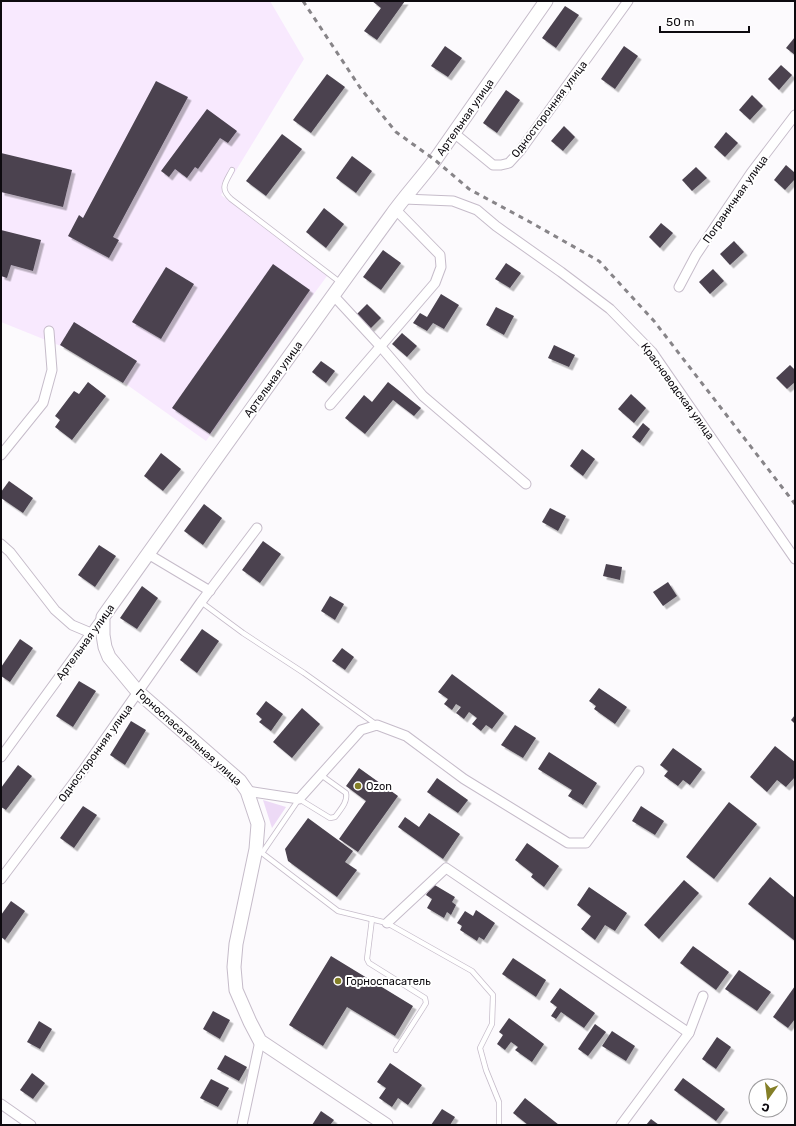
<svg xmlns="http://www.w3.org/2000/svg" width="796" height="1126" font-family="Rubik,sans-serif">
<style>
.built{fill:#f8e9fe}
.green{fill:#eddaf6}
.building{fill:#4b434f;filter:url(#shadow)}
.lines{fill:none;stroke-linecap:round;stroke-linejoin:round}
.service-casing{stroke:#c6bcca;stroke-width:6}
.minor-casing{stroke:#c6bcca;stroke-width:11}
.secondary-casing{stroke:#c6bcca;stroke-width:15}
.service{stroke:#fff;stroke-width:4.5}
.minor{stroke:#fff;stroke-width:9}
.secondary{stroke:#fff;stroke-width:13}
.rail{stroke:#878488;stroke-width:3;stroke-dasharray:5 5;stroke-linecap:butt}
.poi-dot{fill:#847f27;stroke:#fff;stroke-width:1.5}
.labels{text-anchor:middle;stroke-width:4;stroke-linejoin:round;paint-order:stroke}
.street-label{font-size:11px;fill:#0d0a0f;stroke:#fff}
.poi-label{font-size:11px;fill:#0d0a0f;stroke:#fff;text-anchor:start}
</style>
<defs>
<filter id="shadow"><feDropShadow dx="3.5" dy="3.5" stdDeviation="0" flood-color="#0004"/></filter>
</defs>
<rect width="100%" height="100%" fill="#fcfafd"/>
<path class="built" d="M1 1H270L304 59 221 195 273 232 327 276 206 441 88 357 1 322Z"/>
<path class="green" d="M263 800 286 807 272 828Z"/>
<g class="building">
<path d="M372 1H405L377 40 364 31 381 8Z"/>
<path d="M565 6 579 15 556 48 542 38Z"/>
<path d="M795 37V55L786 48Z"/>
<path d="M445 46 462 58 448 77 431 66Z"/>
<path d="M624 46 638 56 615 89 601 79Z"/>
<path d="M781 65 792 75 779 90 768 79Z"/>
<path d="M327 74 345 87 311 133 293 120Z"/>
<path d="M156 81 188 97 113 237 119 240 109 258 68 236 79 215 83 218Z"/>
<path d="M506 90 520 100 497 133 483 123Z"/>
<path d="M752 95 763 106 750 120 739 110Z"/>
<path d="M207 109 237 131 228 143 220 138 198 169 195 167 187 178 175 169 169 177 161 171Z"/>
<path d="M564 126 575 137 563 151 551 141Z"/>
<path d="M726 132 738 143 725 157 714 147Z"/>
<path d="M282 134 302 149 266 196 246 181Z"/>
<path d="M1 153 72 170 63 207 1 192Z"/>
<path d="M352 156 372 171 356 193 336 178Z"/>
<path d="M786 165 795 173V179L785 190 774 180Z"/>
<path d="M696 167 707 178 692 191 682 180Z"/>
<path d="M324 208 344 224 326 248 306 232Z"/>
<path d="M661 223 673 233 660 248 649 237Z"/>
<path d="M1 230 41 240 33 271 11 265 7 278 1 276Z"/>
<path d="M734 241 744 252 730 265 720 254Z"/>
<path d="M383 250 401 263 381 290 363 277Z"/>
<path d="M506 263 521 273 510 288 495 279Z"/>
<path d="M273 264 310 290 210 434 172 408Z"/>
<path d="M166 267 194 284 161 339 132 322Z"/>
<path d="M713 269 724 281 710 294 699 282Z"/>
<path d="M441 294 459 305 444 329 433 323 427 331 413 323 420 313 427 317Z"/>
<path d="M367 304 381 318 370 329 356 315Z"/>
<path d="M496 307 514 316 504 335 486 325Z"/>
<path d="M74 322 137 361 123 383 60 345Z"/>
<path d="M402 333 417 346 407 357 392 344Z"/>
<path d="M554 345 575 355 569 367 548 358Z"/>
<path d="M321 361 335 371 326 383 312 372Z"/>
<path d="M790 365 795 370V382L787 389 776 378Z"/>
<path d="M88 382 106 396 72 440 55 427 60 420 55 416 74 391 79 394Z"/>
<path d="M388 382 421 408 414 416 393 400 365 434 345 418 364 395 372 402Z"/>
<path d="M631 394 646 408 634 423 618 409Z"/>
<path d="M643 423 650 429 640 443 632 437Z"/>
<path d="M582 449 595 459 583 476 570 466Z"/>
<path d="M161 453 181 469 163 491 144 476Z"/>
<path d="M9 481 33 498 23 513 1 498V492Z"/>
<path d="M204 504 222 518 203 545 184 531Z"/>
<path d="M550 508 566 516 558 531 542 522Z"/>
<path d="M263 541 281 554 260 583 242 570Z"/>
<path d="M99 545 116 556 95 587 78 575Z"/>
<path d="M606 564 622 567 620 580 603 576Z"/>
<path d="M668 582 677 596 663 606 653 592Z"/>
<path d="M142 586 158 598 137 629 120 618Z"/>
<path d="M330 596 344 604 335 620 321 611Z"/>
<path d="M202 629 219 641 197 673 180 660Z"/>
<path d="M20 639 33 648 10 682 1 676V667Z"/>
<path d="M342 648 354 657 345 670 332 661Z"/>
<path d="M452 674 504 713 492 729 486 725 481 731 472 724 477 718 469 712 464 719 456 713 461 707 456 704 452 710 444 704 448 699 438 692Z"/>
<path d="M79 681 96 691 73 727 56 716Z"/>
<path d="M599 688 627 707 615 724 594 709 596 706 589 701Z"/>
<path d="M266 701 283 714 271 731 259 722 262 719 256 714Z"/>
<path d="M302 708 320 724 292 758 273 742Z"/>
<path d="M795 715V724L791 720Z"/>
<path d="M131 721 146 730 125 765 110 755Z"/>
<path d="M515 725 536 738 523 758 501 745Z"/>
<path d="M775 746 795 762V777L786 787 777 780 767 792 750 777Z"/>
<path d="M673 748 702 769 690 785 683 780 678 786 664 776 668 771 660 765Z"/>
<path d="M549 752 597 783 583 805 568 796 572 790 538 769Z"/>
<path d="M18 765 32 776 6 810 1 807V788Z"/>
<path d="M359 768 398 796 358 852 339 839 366 801 346 786Z"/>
<path d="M437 778 468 800 458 813 427 792Z"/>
<path d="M729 802 757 824 714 879 686 857Z"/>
<path d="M83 806 97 815 74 848 60 838Z"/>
<path d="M641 806 664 821 655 835 632 821Z"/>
<path d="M429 813 460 834 443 859 398 827 405 817 419 827Z"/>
<path d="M308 818 353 851 345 862 357 870 337 897 288 861 285 849Z"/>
<path d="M527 843 559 866 544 887 531 877 533 874 515 860Z"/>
<path d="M770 877 795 898V941L748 904Z"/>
<path d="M684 880 699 893 659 939 644 925Z"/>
<path d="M433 884 455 897 452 902 456 905 451 915 447 912 444 918 427 908 432 899 426 895Z"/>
<path d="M589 887 627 913 615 931 605 925 595 940 581 929 591 916 577 905Z"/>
<path d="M11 901 25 911 5 940 1 937V915Z"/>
<path d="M476 910 495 923 484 940 479 937 477 941 460 930 462 926 457 923 465 911 473 916Z"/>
<path d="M693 946 729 972 716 990 680 963Z"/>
<path d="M331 956 413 1006 395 1036 347 1007 323 1046 289 1025Z"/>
<path d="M513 958 546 980 536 997 502 974Z"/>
<path d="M739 970 771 992 757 1011 725 989Z"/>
<path d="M795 986V1019L788 1028 773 1017Z"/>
<path d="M560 988 595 1013 584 1028 561 1012 556 1019 551 1016 557 1007 550 1002Z"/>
<path d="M213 1011 230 1020 220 1039 203 1029Z"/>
<path d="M509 1018 544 1044 532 1062 515 1050 518 1047 511 1042 505 1050 497 1044 503 1035 499 1032Z"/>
<path d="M39 1021 52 1029 40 1049 27 1042Z"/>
<path d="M595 1024 606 1032 588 1056 578 1049Z"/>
<path d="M612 1031 635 1046 626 1061 602 1046Z"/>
<path d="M717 1037 731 1047 716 1069 702 1059Z"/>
<path d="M225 1055 247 1067 239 1081 217 1069Z"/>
<path d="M390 1063 422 1085 408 1105 398 1098 392 1107 379 1098 386 1088 377 1082Z"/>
<path d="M32 1073 45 1083 33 1099 20 1090Z"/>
<path d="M683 1078 725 1109 716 1121 674 1090Z"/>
<path d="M211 1079 229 1088 218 1107 200 1098Z"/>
<path d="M525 1098 559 1125H528L513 1113Z"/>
<path d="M442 1109 455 1117 450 1125H431Z"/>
<path d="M321 1111 334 1120 330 1125H312Z"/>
<path d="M651 1119 659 1125H646Z"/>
</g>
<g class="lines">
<defs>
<g id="service">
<path d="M232 170C226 182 219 188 231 199L341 283"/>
<path d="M201 602 243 633 304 673 377 725"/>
<path d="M258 850 338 911 387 923 472 971 493 995 492 1024 480 1048 486 1070 499 1102V1125"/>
<path d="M262 853 299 799 330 818 335 817C340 810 348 802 346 793L321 775"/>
<path d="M372 919 367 959 369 963 425 998 426 1003 423 1008 396 1050"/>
</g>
<g id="minor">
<path d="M454 133 493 165H501L509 163 520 151 628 1"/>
<path d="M404 199 453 201 477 210 496 226 561 272 610 309 652 352 795 559"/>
<path d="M679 287 696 255 751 173 795 115"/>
<path d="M333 295 381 347 423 396 526 484"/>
<path d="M330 405 435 283 441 267 440 255 395 209"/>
<path d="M1 455 43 403 52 370 49 331"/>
<path d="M1 544 10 552 55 610 72 625 91 633"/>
<path d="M148 554 210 591"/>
<path d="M1 757 103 617"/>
<path d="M247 791 299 799 361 730 377 725 406 736 464 779 568 843H586L639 771"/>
<path d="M1 879 84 769 201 602 257 528"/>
<path d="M387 923 446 868 689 1033"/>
<path d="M1 1104 31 1125"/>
<path d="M242 1125 260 1041"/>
<path d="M621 1125 689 1033 703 996"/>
</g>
<path id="secondary" d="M386 1125 260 1041 250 1022 236 990 234 967 236 944 256 849 258 824 247 791 240 781 138 692 109 657 105 647 103 635V617C198 484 293 350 390 217 404 197 420 180 435 160L546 1"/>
</defs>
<use href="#service" class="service-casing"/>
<use href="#minor" class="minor-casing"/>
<use href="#secondary" class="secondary-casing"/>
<use href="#service" class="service"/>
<use href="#minor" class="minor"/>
<use href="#secondary" class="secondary"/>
<path class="rail" d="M303 1 361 89 396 132 435 160 469 189 530 222 599 261 654 321 795 504"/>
</g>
<g class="poi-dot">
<circle cx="358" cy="786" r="4"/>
<circle cx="338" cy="981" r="4"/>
</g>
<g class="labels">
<g class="street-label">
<text transform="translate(549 109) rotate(-53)" y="4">Односторонняя улица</text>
<text transform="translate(465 117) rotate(-55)" y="4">Артельная улица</text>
<text transform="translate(735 199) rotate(-55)" y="4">Пограничная улица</text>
<text transform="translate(273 379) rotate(-54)" y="4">Артельная улица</text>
<text transform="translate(678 391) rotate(54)" y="4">Красноводская улица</text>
<text transform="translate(85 642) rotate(-54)" y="4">Артельная улица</text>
<text transform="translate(189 737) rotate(42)" y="4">Горноспасательная улица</text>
<text transform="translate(95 753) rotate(-54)" y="4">Односторонняя улица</text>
</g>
<g class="poi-label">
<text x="366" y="790">Ozon</text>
<text x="346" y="985">Горноспасатель</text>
</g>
</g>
<rect width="796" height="1126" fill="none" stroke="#0d0a0f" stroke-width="4"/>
<g transform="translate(768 1098) rotate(194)"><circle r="19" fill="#ffffff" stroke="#9e9d9f"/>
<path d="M0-3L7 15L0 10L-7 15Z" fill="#847f27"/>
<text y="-6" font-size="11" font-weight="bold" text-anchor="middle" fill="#0d0a0f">С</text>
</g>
<path d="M660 26v6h89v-6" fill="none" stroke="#0d0a0f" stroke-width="2"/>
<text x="666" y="26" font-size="12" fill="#0d0a0f" stroke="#ffffff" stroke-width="3" paint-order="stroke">50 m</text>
</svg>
